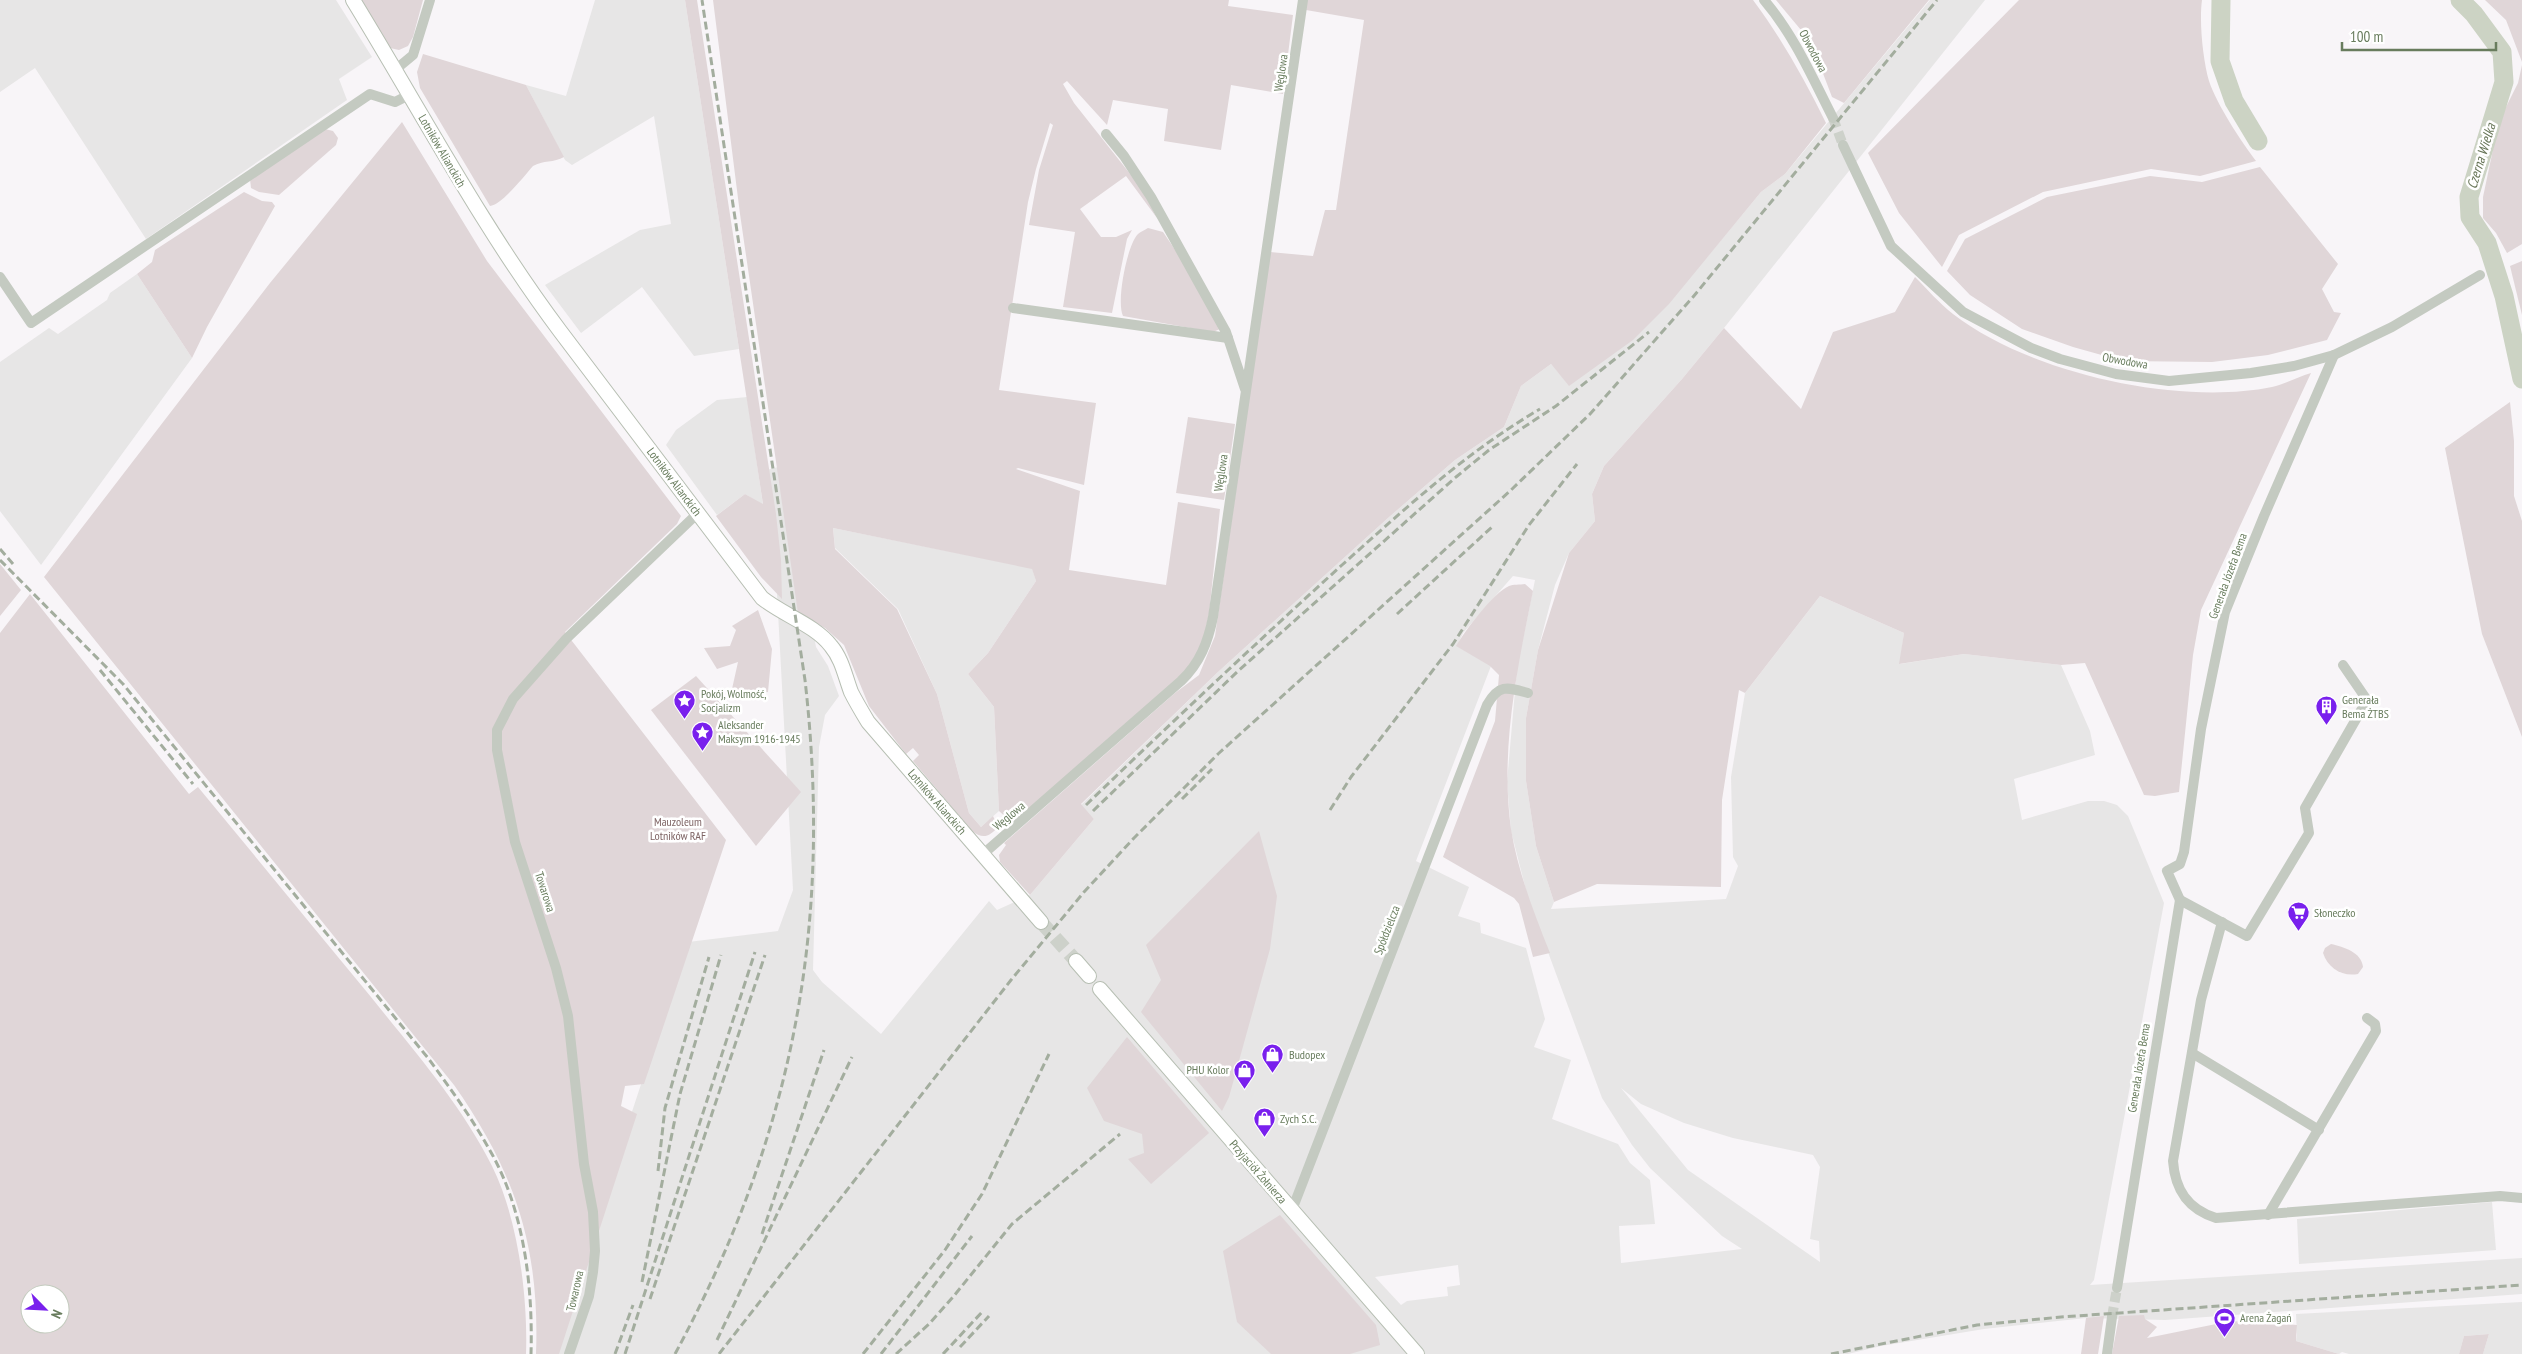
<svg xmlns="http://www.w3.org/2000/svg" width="2522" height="1354" font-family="'PT Sans Narrow',sans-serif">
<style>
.built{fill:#e7e6e6;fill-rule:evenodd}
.green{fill:#e0d6d8;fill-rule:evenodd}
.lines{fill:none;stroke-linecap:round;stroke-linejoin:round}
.river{stroke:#ccd3c4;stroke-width:19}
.minor-tunnel{stroke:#cdd1ca;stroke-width:10;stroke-dasharray:10 5;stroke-linecap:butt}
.secondary-tunnel{stroke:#cdd1ca;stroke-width:14;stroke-dasharray:14 7;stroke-linecap:butt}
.secondary-casing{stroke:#b7bfb3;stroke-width:16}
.minor{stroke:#c4cac1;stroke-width:10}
.secondary{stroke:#fff;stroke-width:14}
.rail{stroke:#a3ad9e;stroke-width:3;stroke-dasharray:8 4;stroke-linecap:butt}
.labels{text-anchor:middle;stroke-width:5;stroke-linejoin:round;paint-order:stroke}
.street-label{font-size:12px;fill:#687c5d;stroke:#fff}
.poi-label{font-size:12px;fill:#687c5d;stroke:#fff;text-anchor:start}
.park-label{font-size:12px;fill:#7f6565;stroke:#fff}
.water-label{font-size:14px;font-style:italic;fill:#677557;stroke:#fff}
</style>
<rect width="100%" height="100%" fill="#f8f5f8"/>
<g class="built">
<path d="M0 0H336L372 57 339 79 347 100 146 239 35 68 0 92Z"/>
<path d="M595 0H685L739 349 694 356 642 287 581 333 545 285 640 230 671 224 654 116 572 165 565 160 526 85 566 96Z"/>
<path d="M1930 0H1985L1724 328 1682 379 1604 466 1592 494 1595 521 1569 553 1555 585 1538 650 1526 718V781L1536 846 1554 902 1551 909 1726 899 1738 866 1733 857 1731 777 1745 693 1820 596 1904 633 1900 664 1964 654 2061 665 2090 731 2095 755 2014 779 2022 820 2088 801H2104L2117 805 2128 816 2164 903 2094 1280 2090 1285 2522 1258V1294L2165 1320 2086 1318 1984 1329 1881 1346 1848 1354H552L688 942 778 931 793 890 775 557 763 471 782 466 816 647 828 666 839 696 825 715 819 747 813 970 822 982 881 1034 989 901 997 910 1030 895 1094 819 1081 805 1218 672 1388 518 1455 460 1504 427 1521 386 1551 364 1569 385 1666 301 1708 256 1761 192 1785 174ZM1513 576 1535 580 1517 668 1507 782 1511 831 1528 898 1602 1098 1632 1145 1650 1168 1722 1236 1742 1249 1621 1263 1619 1226 1655 1224 1650 1180 1630 1163 1618 1144 1552 1119 1571 1060 1534 1047 1545 1019 1526 948 1481 933 1480 923 1458 916 1469 887 1416 861 1491 666 1457 646 1463 633ZM1621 1088 1641 1104 1684 1123 1733 1138 1813 1155 1820 1167 1810 1239 1819 1241 1820 1262 1688 1170ZM1458 1265 1460 1285 1447 1287 1448 1296 1407 1301 1401 1305 1375 1277Z"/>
<path d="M137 274 192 358 41 565 0 511V362L49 328 58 334 107 300 110 293Z"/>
<path d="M747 397 763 505 745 494 717 515 666 445 676 430 717 400Z"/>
<path d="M833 528 1032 568 1036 581 988 653 968 674 994 707 999 811 981 827 969 813 937 694 898 609 835 548Z"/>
<path d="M2492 1202 2496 1250 2299 1264 2297 1219Z"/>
<path d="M2522 1302V1354H2483L2489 1334 2464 1336 2459 1354H2349L2342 1352 2339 1354 2296 1341 2297 1335 2296 1314Z"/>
</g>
<g class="green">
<path d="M361 0H423L413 37 408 46 399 50 390 48Z"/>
<path d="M685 0H697L776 514 781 560 782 599 761 577 716 516 745 494 763 504Z"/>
<path d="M713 0H1229L1228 6 1293 15 1283 94 1231 85 1221 150 1164 141 1168 109 1113 100 1107 125 1067 81 1063 84 1074 103 1142 189 1157 218 1126 176 1080 209 1101 237H1116L1132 230 1127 239 1112 313 1063 307 1075 232 1029 225 1039 170 1053 125 1050 123 1036 169 1028 202 999 390 1096 403 1084 485 1018 468 1016 469 1080 491 1069 570 1166 585 1178 502 1220 509 1209 614 1202 645 1184 673 1018 818 1008 819 999 811 994 707 968 674 988 653 1036 581 1032 569 833 528 835 549 897 609 937 694 969 813 981 827 993 816 998 827C990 836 983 840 972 831L913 761 919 755 913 748 906 754 869 706 844 645 825 628 798 613 740 214Z"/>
<path d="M1307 0H1753C1782 39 1805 80 1826 123L1785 174 1761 192 1669 304 1633 340 1569 386 1551 364 1521 386 1504 427 1455 460 1388 518 1218 672 1081 804 1094 819 1030 895 1000 862 999 855 1006 845 1004 843 1175 693 1199 675 1215 636 1270 252 1313 256 1325 210H1336L1364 20 1306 10Z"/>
<path d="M1776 0H1929L1844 103 1832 97 1811 42Z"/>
<path d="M2019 0H2202C2199 22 2203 60 2209 81 2217 105 2241 141 2256 161L2200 176 2151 169 2043 192 1959 235 1942 267 1899 213 1868 153Z"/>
<path d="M2485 0H2522V62L2506 20Z"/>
<path d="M423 54 526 85 564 157C554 163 543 160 533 166 525 175 501 206 490 206L420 88 417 72Z"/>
<path d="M2522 65V244L2507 253 2496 233 2483 218V197L2499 121 2518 83Z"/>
<path d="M402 122 487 261 681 516 677 524 565 632 726 840 644 1084 625 1086 621 1106 637 1114 559 1354H536C540 1247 515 1172 454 1085L44 577 270 283Z"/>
<path d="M321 128 333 131 338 138 336 145 279 195 259 192 251 188 250 179Z"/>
<path d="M2260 167 2338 264 2322 289 2334 312 2341 313 2327 340 2268 355 2212 362 2123 361 2073 347 2022 329 1970 295 1947 271 1965 239 2047 197 2150 176 2202 182Z"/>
<path d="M244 192 262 201 272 202 275 206 207 327 192 358 137 274 152 262 155 250Z"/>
<path d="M1148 228 1163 232 1184 263 1220 329 1213 332 1123 316C1116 302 1127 245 1138 234 1140 232 1145 230 1148 228Z"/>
<path d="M2522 261V315L2510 266Z"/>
<path d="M1915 277C1927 289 1939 303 1953 314 2029 373 2178 406 2272 387 2285 384 2298 377 2311 373L2201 610 2193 655 2179 792 2155 796 2144 795 2085 663 2061 665 1964 654 1899 664 1904 633 1820 596 1745 693 1739 690 1722 800 1721 887 1597 884 1554 902 1536 846 1526 781V718L1538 650 1569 553 1595 521 1592 494 1604 466 1682 379 1724 328 1801 409 1833 332 1895 312Z"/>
<path d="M2510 402 2514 441V496L2522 521V737L2482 634 2445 448Z"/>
<path d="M1188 417 1235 424 1224 500 1176 493Z"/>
<path d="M0 564 21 590 0 616Z"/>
<path d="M1525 584 1533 591C1517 669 1500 750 1511 829 1518 872 1534 913 1550 953L1533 957 1519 904 1514 898 1443 857 1495 721 1499 675 1490 666 1456 646C1465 631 1493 593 1509 586 1513 584 1520 585 1525 584Z"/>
<path d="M30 594 189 794 198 787C256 857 313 927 371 997 414 1051 461 1104 492 1166 518 1218 528 1297 526 1354H0V633ZM30 1294H60V1324H30Z"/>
<path d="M758 610 772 649 768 692 740 696 732 689 738 662 717 669 704 648 730 646 736 630 732 626Z"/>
<path d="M696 676 801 792 756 846 651 710Z"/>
<path d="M1259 831 1277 896 1270 949 1229 1097 1222 1111 1141 1012 1161 980 1146 945Z"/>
<path d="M2331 944C2344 947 2361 952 2363 967L2358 974C2342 977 2328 968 2323 953L2325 948Z"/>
<path d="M1127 1037 1209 1133 1151 1184 1128 1159 1144 1153 1142 1134 1104 1121 1087 1088Z"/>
<path d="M1280 1215 1376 1325 1380 1345 1350 1354H1271L1237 1322 1223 1251Z"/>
<path d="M2144 1315 2145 1319 2157 1327 2147 1338 2231 1321 2297 1325 2296 1341 2339 1354H2112L2119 1316Z"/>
<path d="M2104 1316 2098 1354H2081L2086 1318Z"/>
<path d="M2489 1334 2483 1354H2459L2464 1336Z"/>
</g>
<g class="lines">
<g class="river">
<path d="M2221 0 2220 61 2234 101 2258 141"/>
<path d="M2460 0 2474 14 2502 52 2504 82 2469 197 2470 217 2487 243 2504 296 2522 379"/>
</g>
<g class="minor-tunnel">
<path d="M1833 118 1843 145"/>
<path d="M2112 1317 2117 1288"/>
</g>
<path class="secondary-tunnel" d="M1041 922 1076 961"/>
<defs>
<g id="secondary">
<path d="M353 0C421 111 482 227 560 331L762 598C783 615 815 625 831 646 842 659 845 676 851 692 856 702 862 712 868 722L1041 922"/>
<path d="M1076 961 1089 976"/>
<path d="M1100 989 1417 1354"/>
</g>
</defs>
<use href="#secondary" class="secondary-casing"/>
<g class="minor">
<path d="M1764 0C1794 35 1812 77 1833 118"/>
<path d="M395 70 413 55 430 0"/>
<path d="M1106 134 1124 156 1151 197 1226 332 1245 389"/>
<path d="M1843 145 1891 246 1963 312 2031 348 2060 359 2116 374 2169 381 2251 373 2294 366 2334 355 2392 327 2480 275"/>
<path d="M0 277 31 323 370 94 395 102 409 95"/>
<path d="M1013 308 1228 338"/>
<path d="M982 855 1181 681C1200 663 1208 642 1213 617L1303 0"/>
<path d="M2180 900 2167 871 2180 864 2184 852 2201 729 2225 612 2264 516 2334 355"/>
<path d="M2180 900 2247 936 2309 833 2305 808 2367 700 2343 665"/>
<path d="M2222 922 2201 1000 2173 1161C2175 1189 2187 1209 2216 1218L2500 1196 2522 1198"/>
<path d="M2192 1053 2319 1130"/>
<path d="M1292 1210 1487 705C1499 684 1507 687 1528 693"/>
<path d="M2268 1215 2376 1031 2375 1024 2367 1018"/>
<path d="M2117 1288 2180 900"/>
<path d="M569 1354 589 1296 593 1272 595 1251 593 1212 584 1164 568 1016 556 968 515 842 497 750V730L513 699 566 639 698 513"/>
<path d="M2107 1354 2112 1317"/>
</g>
<use href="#secondary" class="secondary"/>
<g class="rail">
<path d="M0 549 13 564"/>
<path d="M0 560 123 684 428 1058C449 1087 470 1115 488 1147 524 1208 533 1285 531 1354"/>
<path d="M1397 614 1492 527"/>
<path d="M100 670 193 784"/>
<path d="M1182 799 1212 769"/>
<path d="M1086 805C1170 724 1255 644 1342 565 1407 507 1465 453 1540 409"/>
<path d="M1330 810 1351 777 1453 644 1529 525 1577 464"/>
<path d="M1093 811 1237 672 1456 477 1489 450 1556 406 1649 332"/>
<path d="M658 1171 665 1108 709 957"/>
<path d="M762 1234 824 1050"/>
<path d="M642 1282 680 1094 721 955"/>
<path d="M650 1299 765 955"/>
<path d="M717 1340 852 1057"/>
<path d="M960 1347 989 1316"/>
<path d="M615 1354 633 1305"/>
<path d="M625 1354 755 952"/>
<path d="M675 1354C793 1135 833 927 805 680L702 0"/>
<path d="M719 1354 1011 980 1084 892 1134 838 1218 754 1510 491 1590 414 1693 297 1937 0"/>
<path d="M863 1354 945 1250 982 1194 1049 1054"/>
<path d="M881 1354 972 1236"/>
<path d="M896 1354 929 1324 953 1297 1012 1224 1120 1134"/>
<path d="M943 1354 983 1311"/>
<path d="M1831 1354 1977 1325 2061 1317 2522 1285"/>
</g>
</g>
<defs>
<symbol id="sight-pin" viewBox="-11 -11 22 30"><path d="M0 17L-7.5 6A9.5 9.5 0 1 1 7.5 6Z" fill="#7920ed" stroke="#fff"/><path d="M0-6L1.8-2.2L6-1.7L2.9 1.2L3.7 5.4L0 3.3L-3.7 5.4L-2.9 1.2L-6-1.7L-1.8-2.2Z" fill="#fff"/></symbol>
<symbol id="building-pin" viewBox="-11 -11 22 30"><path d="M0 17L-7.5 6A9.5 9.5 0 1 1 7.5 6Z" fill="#7920ed" stroke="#fff"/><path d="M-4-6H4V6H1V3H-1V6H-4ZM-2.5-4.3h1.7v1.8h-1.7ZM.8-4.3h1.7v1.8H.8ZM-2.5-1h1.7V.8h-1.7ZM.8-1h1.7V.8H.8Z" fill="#fff"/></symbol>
<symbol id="supermarket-pin" viewBox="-11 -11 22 30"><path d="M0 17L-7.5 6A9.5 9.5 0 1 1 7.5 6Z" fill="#7920ed" stroke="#fff"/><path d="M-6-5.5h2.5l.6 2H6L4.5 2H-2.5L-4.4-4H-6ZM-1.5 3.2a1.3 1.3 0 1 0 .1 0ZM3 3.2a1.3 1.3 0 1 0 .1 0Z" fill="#fff"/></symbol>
<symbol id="shop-pin" viewBox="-11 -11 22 30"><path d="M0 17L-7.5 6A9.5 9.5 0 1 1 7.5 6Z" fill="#7920ed" stroke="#fff"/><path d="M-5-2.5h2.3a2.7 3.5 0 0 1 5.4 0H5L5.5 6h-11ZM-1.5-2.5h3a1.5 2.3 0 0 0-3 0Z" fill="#fff"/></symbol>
<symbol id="stadium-pin" viewBox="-11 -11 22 30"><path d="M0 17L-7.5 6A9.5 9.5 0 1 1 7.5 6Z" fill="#7920ed" stroke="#fff"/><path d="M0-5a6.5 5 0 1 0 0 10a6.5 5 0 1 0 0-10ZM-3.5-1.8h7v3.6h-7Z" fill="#fff"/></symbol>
</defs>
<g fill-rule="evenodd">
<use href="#sight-pin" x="672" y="688" width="25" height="34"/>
<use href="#building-pin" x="2314" y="694" width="25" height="34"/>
<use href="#sight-pin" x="690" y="720" width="25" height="34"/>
<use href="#supermarket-pin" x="2286" y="900" width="25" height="34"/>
<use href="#shop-pin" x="1260" y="1042" width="25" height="34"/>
<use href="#shop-pin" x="1232" y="1058" width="25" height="34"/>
<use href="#shop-pin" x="1252" y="1106" width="25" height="34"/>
<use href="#stadium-pin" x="2212" y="1306" width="25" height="34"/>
</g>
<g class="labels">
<g class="street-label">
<text transform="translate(1813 51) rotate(62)" y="4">Obwodowa</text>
<text transform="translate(1281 73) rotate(-82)" y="4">Węglowa</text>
<text transform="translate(442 151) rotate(60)" y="4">Lotników Alianckich</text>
<text transform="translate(2125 361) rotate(10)" y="4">Obwodowa</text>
<text transform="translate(1221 473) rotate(-82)" y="4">Węglowa</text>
<text transform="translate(674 482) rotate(53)" y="4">Lotników Alianckich</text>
<text transform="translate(2228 576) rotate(-70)" y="4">Generała Józefa Bema</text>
<text transform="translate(937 802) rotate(49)" y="4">Lotników Alianckich</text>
<text transform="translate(1009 816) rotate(-40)" y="4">Węglowa</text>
<text transform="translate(545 892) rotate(72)" y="4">Towarowa</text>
<text transform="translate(1387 930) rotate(-69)" y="4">Spółdzielcza</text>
<text transform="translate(2139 1068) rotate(-81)" y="4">Generała Józefa Bema</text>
<text transform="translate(1258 1172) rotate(49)" y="4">Przyjaciół Żołnierza</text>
<text transform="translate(575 1291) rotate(-77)" y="4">Towarowa</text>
</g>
<g class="poi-label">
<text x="701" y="698">Pokój, Wolmość,<tspan x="701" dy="14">Socjalizm</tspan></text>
<text x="2342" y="704">Generała<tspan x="2342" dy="14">Bema ŻTBS</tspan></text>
<text x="718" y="729">Aleksander<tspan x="718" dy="14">Maksym 1916-1945</tspan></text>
<text x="2314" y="917">Słoneczko</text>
<text x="1289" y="1059">Budopex</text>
<text x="1229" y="1074" text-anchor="end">PHU Kolor</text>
<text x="1280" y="1123">Zych S.C.</text>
<text x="2240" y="1322">Arena Żagań</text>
</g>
<g class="park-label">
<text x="678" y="826">Mauzoleum<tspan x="678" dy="14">Lotników RAF</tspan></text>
</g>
<g class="water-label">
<text transform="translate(2481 156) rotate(-73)" y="5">Czerna Wielka</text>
</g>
</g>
<g transform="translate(45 1309) rotate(114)"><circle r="24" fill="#ffffff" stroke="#c3cbbe"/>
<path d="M0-4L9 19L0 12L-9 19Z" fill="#7920ed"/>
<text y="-8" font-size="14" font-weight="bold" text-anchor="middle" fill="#687c5d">N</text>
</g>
<path d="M2342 42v8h154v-8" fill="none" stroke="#687c5d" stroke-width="2.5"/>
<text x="2350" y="42" font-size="15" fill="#687c5d" stroke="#ffffff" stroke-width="4" paint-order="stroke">100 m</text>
</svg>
